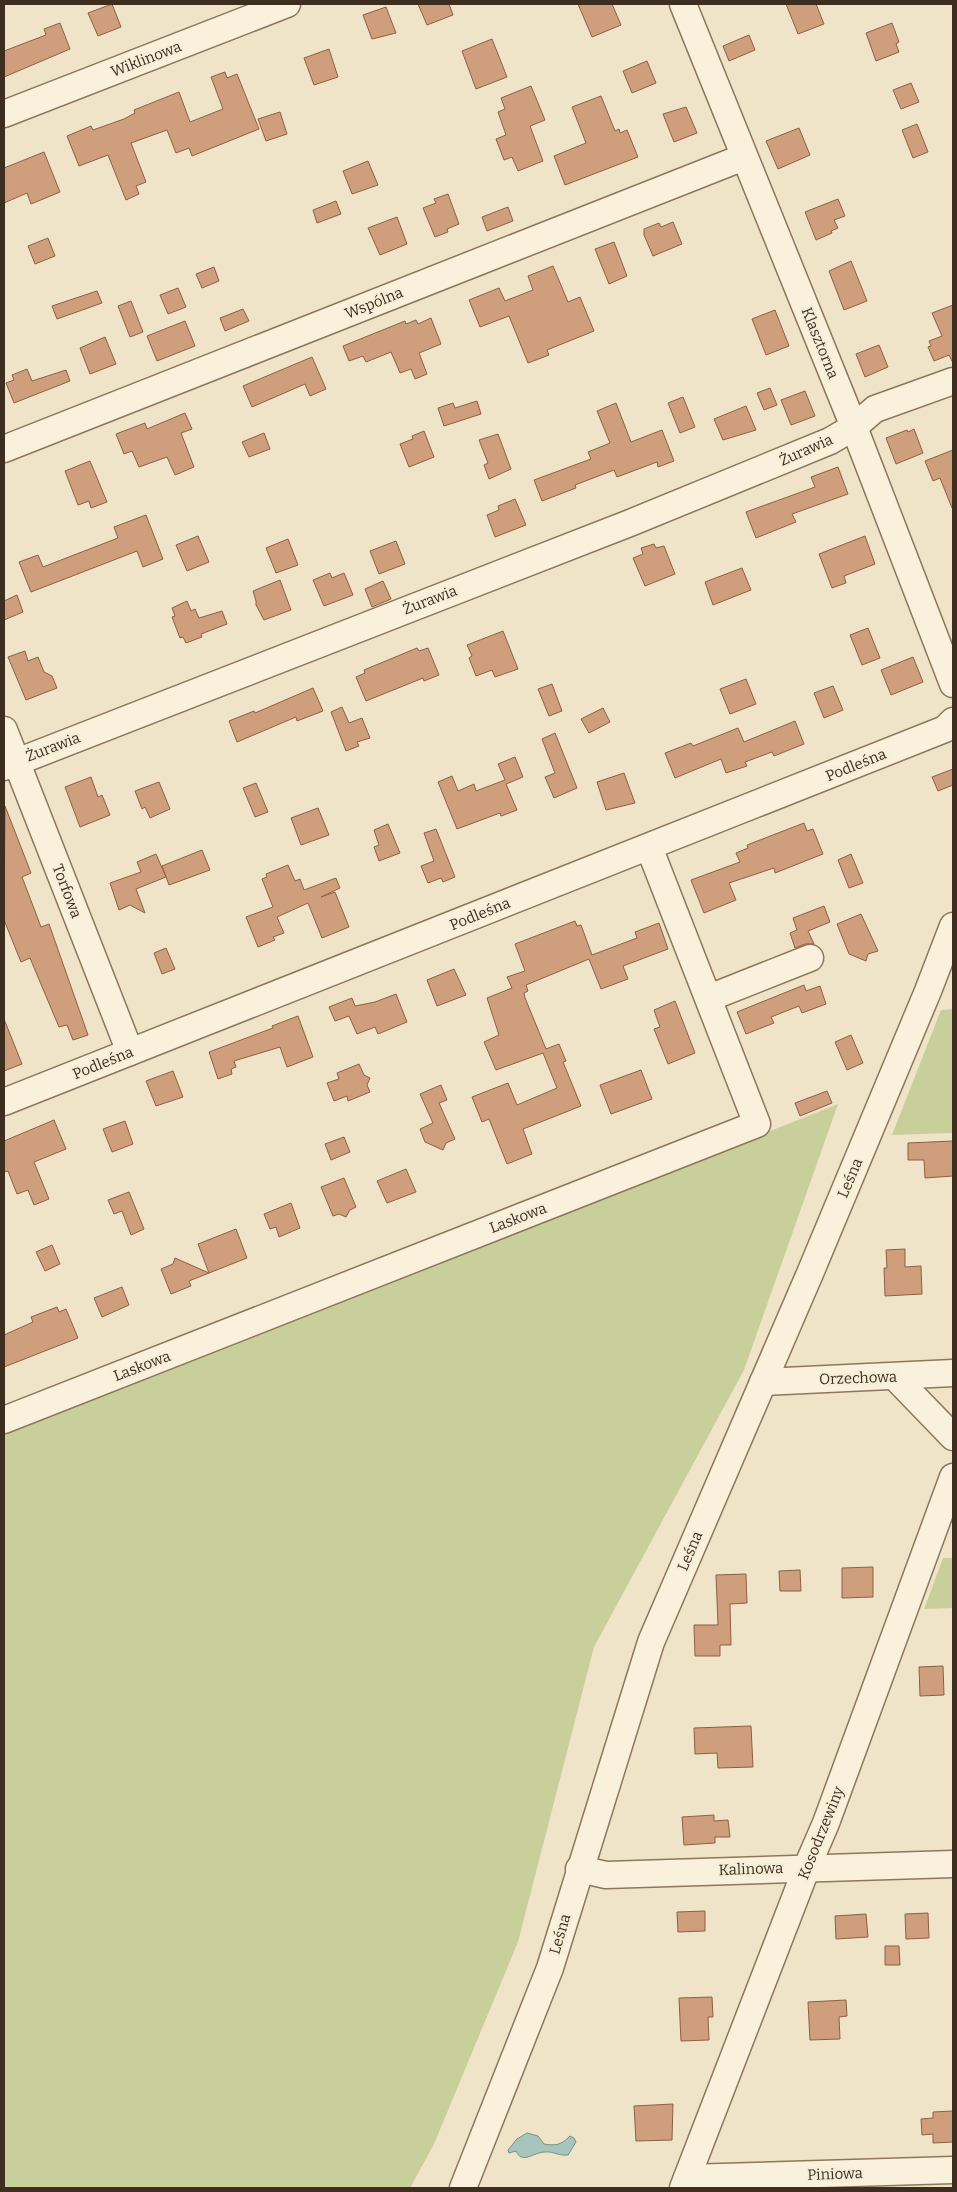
<svg xmlns="http://www.w3.org/2000/svg" width="957" height="2192" font-family="Bitter,serif">
<style>
.green{fill:#c9cf9b}
.water{fill:#a9c4bc;stroke:#6f938a}
.building{fill:#cf9f7d;stroke:#8d5f41}
.lines{fill:none;stroke-linecap:round;stroke-linejoin:round}
.minor-casing{stroke:#8d765c;stroke-width:29}
.minor{stroke:#faf1dc;stroke-width:26}
.labels{text-anchor:middle;stroke-width:5;stroke-linejoin:round;paint-order:stroke}
.street-label{font-size:15px;fill:#3d2e20;stroke:#f7eed8}
</style>
<rect width="100%" height="100%" fill="#f0e4c8"/>
<g class="green">
<path d="M953 1009V1133L892 1135 941 1010Z"/>
<path d="M838 1104 744 1370 594 1647 518 1942 434 2144 410 2188H4V1435Z"/>
<path d="M943 1558H953V1608L924 1609Z"/>
</g>
<path class="water" d="M527 2133 538 2136 544 2144C556 2146 561 2145 570 2136L574 2138 576 2142 568 2155C558 2156 553 2151 545 2152 534 2152 522 2165 516 2151L509 2153 508 2150 517 2139Z"/>
<g class="building">
<path d="M112 4 121 27 98 36 88 13Z"/>
<path d="M418 4H449L453 15 427 25Z"/>
<path d="M578 4H612L621 25 592 37Z"/>
<path d="M786 4H816L824 24 798 34Z"/>
<path d="M386 7 396 33 372 39 363 15Z"/>
<path d="M60 23 70 49 4 77V51L46 35 44 29Z"/>
<path d="M892 23 899 42 896 44 899 52 876 61 866 33Z"/>
<path d="M749 35 755 50 729 61 723 46Z"/>
<path d="M492 39 507 77 476 89 462 51Z"/>
<path d="M329 49 338 77 314 85 304 58Z"/>
<path d="M647 61 656 83 632 93 623 71Z"/>
<path d="M225 72 227 78 237 74 259 129 192 156 189 148 176 153 167 130 131 143 146 182 136 186 139 194 126 200 108 155 79 166 67 136 91 126 93 130 124 119 135 113 134 110 179 92 190 122 223 109 211 77Z"/>
<path d="M911 83 919 102 901 109 893 90Z"/>
<path d="M531 86 545 120 530 126 543 161 518 171 512 157 504 160 496 139 506 135 498 112 505 109 501 98Z"/>
<path d="M601 96 615 131 619 129 620 133 627 130 638 157 565 185 554 156 586 143 572 107Z"/>
<path d="M686 107 697 133 674 142 663 114Z"/>
<path d="M280 112 287 134 266 141 258 119Z"/>
<path d="M917 124 928 152 913 158 902 130Z"/>
<path d="M799 128 810 155 778 169 766 141Z"/>
<path d="M44 152 60 192 31 204 27 193 4 203V168Z"/>
<path d="M368 161 378 185 352 194 343 171Z"/>
<path d="M448 194 459 224 447 229 448 232 435 237 423 208 436 203 434 199Z"/>
<path d="M838 199 845 216 834 220 838 228 831 231 832 233 816 240 805 212Z"/>
<path d="M336 201 341 214 317 223 313 210Z"/>
<path d="M508 207 513 221 487 231 482 217Z"/>
<path d="M397 217 407 244 380 255 368 228Z"/>
<path d="M673 222 682 244 653 256 644 235V229L659 223 661 227Z"/>
<path d="M48 238 55 256 35 264 28 246Z"/>
<path d="M614 242 627 276 609 284 595 249Z"/>
<path d="M851 261 867 301 844 310 829 271Z"/>
<path d="M553 266 568 302 580 297 594 331 547 350 549 355 528 363 509 316 480 327 469 300 499 288 505 301 533 290 528 276Z"/>
<path d="M214 267 219 281 202 288 196 274Z"/>
<path d="M178 288 186 307 168 314 160 295Z"/>
<path d="M97 291 102 303 57 319 52 306Z"/>
<path d="M131 301 143 332 130 337 118 306Z"/>
<path d="M953 305V363L949 355 934 361 928 347 931 346 929 341 942 336 932 313Z"/>
<path d="M243 309 249 321 225 331 220 318Z"/>
<path d="M775 310 789 346 766 355 752 319Z"/>
<path d="M431 318 441 344 419 353 427 374 415 379 411 369 400 373 391 352 366 362 363 356 349 361 343 346 405 321 406 324 416 320 418 324Z"/>
<path d="M185 321 195 346 157 361 147 336Z"/>
<path d="M105 337 116 364 90 374 80 348Z"/>
<path d="M879 345 888 367 865 377 856 354Z"/>
<path d="M312 357 326 389 310 396 305 384 252 407 243 386Z"/>
<path d="M27 369 32 381 66 370 70 381 14 403 6 383 14 380 12 375Z"/>
<path d="M770 388 777 405 764 410 757 393Z"/>
<path d="M805 391 815 416 791 425 781 400Z"/>
<path d="M683 397 695 427 680 433 668 403Z"/>
<path d="M477 401 481 414 444 426 438 408 453 403 455 408Z"/>
<path d="M616 403 631 442 662 430 674 461 658 467 657 462 617 477 614 470 575 485 576 488 542 501 534 480 591 459 588 452 610 443 597 411Z"/>
<path d="M746 406 756 430 723 440 714 419Z"/>
<path d="M185 413 192 429 181 433 194 467 175 475 167 457 139 467 132 451 124 454 116 434 145 423 147 429Z"/>
<path d="M914 429 923 453 896 464 886 438 907 430 908 432Z"/>
<path d="M424 431 434 457 409 467 400 444 413 439 412 436Z"/>
<path d="M264 433 270 449 249 457 242 442Z"/>
<path d="M498 434 511 469 489 479 484 465 488 463 479 440Z"/>
<path d="M953 450V508H952L940 478 933 481 925 461Z"/>
<path d="M90 461 107 502 91 508 89 501 78 505 65 471Z"/>
<path d="M838 467 848 494 792 514 796 522 756 538 746 512 815 487 811 477Z"/>
<path d="M515 499 526 525 495 537 487 515 499 510 498 506Z"/>
<path d="M146 515 163 559 143 567 137 551 31 592 19 562 38 555 43 567 118 538 114 527Z"/>
<path d="M198 536 209 562 187 571 176 545Z"/>
<path d="M865 536 875 564 844 576 846 583 832 588 819 554Z"/>
<path d="M288 539 298 565 276 573 266 548Z"/>
<path d="M396 541 405 564 379 574 370 551Z"/>
<path d="M654 544 656 548 664 546 675 574 645 586 633 558 643 554 641 548Z"/>
<path d="M742 568 751 590 713 605 705 582Z"/>
<path d="M330 573 332 578 344 573 353 595 324 606 313 580Z"/>
<path d="M280 580 291 610 264 620 256 605V601L253 591Z"/>
<path d="M383 581 391 599 372 607 365 589Z"/>
<path d="M17 595 23 612 4 620V601Z"/>
<path d="M187 601 191 611 195 609 199 618 222 611 227 624 201 634 202 637 186 643 183 637 180 638 172 617 175 616 172 608Z"/>
<path d="M868 628 880 658 862 665 850 635Z"/>
<path d="M503 631 518 669 495 677 492 670 476 676 469 658 472 656 467 645Z"/>
<path d="M417 648 419 651 428 648 439 675 424 681 423 678 366 701 356 677 365 673 364 670Z"/>
<path d="M25 651 28 661 38 657 44 672 52 676 57 688 26 700 8 657Z"/>
<path d="M913 657 923 682 891 695 881 670Z"/>
<path d="M746 679 756 704 730 714 720 689Z"/>
<path d="M552 684 562 711 549 716 538 689Z"/>
<path d="M833 686 843 710 824 718 814 693Z"/>
<path d="M313 688 323 711 297 721 296 717 237 742 229 721 254 711 255 713Z"/>
<path d="M342 707 349 723 362 718 370 738 357 742 359 746 346 751 331 712Z"/>
<path d="M603 708 610 722 589 733 581 719Z"/>
<path d="M795 721 804 744 774 756 772 752 745 762 747 766 726 773 721 759 675 778 665 753 691 743 693 746 738 728 744 742Z"/>
<path d="M555 733 577 788 554 798 545 777 555 773 542 739Z"/>
<path d="M515 757 523 777 506 784 517 810 501 816 500 813 457 829 438 782 452 776 458 791 474 784 476 791 505 780 498 764Z"/>
<path d="M953 769V785L938 791 932 777Z"/>
<path d="M624 773 635 803 606 810 597 782Z"/>
<path d="M91 777 98 797 102 795 110 815 80 827 65 787Z"/>
<path d="M159 782 170 809 150 818 145 807 142 809 135 791Z"/>
<path d="M256 783 268 812 255 817 243 788Z"/>
<path d="M5 806 31 873 22 877 41 927 49 924 88 1035 73 1040 67 1025 59 1027 30 958 21 962 4 920Z"/>
<path d="M318 808 329 835 301 845 291 818Z"/>
<path d="M804 823 807 831 813 829 823 854 775 873 774 868 729 883 736 900 704 913 691 880 740 862 736 853 748 848 747 845Z"/>
<path d="M388 824 400 853 379 861 374 847 379 845 374 830Z"/>
<path d="M436 829 455 877 443 882 441 878 428 883 421 866 434 861 424 833Z"/>
<path d="M202 850 210 870 169 885 162 866Z"/>
<path d="M156 854 166 877 136 889 145 913 130 905 119 910 110 883 141 872 137 862Z"/>
<path d="M851 854 863 883 849 888 838 860Z"/>
<path d="M288 865 295 881 300 879 304 890 336 878 340 888 321 897 335 892 349 927 322 938 308 903 277 917 284 933 273 937 275 940 258 947 246 917 273 907 262 879 267 877 266 874Z"/>
<path d="M824 906 830 922 808 931 814 944H805L795 948 790 933 797 930 793 918Z"/>
<path d="M861 914 878 951 868 954 866 961 849 954 837 924Z"/>
<path d="M575 921 577 926 581 925 592 955 637 938 635 932 659 923 668 949 623 966 628 979 601 989 589 959 526 985 528 991 524 993 525 998 546 1049 559 1044 566 1061 563 1062 581 1106 523 1129 532 1154 507 1164 489 1119 482 1122 472 1097 508 1083 517 1105 557 1088 543 1053 496 1070 484 1042 499 1035 487 998 512 988 507 977 525 971 515 944Z"/>
<path d="M166 948 175 969 162 974 154 953Z"/>
<path d="M454 969 466 995 437 1006 427 980Z"/>
<path d="M804 985 806 991 820 986 826 1004 802 1013 799 1006 771 1017 774 1023 746 1034 737 1012Z"/>
<path d="M396 994 407 1022 378 1034 375 1027 357 1034 349 1016 335 1021 329 1007 352 998 355 1006 375 1002Z"/>
<path d="M675 1001 695 1053 668 1064 654 1029 660 1027 654 1010Z"/>
<path d="M298 1016 313 1057 287 1067 280 1047 234 1061 236 1067 231 1069 232 1074 218 1079 209 1052 273 1028 272 1026Z"/>
<path d="M4 1019 22 1064 4 1071Z"/>
<path d="M851 1035 863 1063 847 1070 835 1042Z"/>
<path d="M359 1064 364 1075 370 1078 367 1085 370 1092 348 1101 347 1096 334 1101 327 1083 339 1079 337 1073Z"/>
<path d="M641 1070 652 1099 611 1114 600 1085Z"/>
<path d="M173 1071 183 1097 156 1106 146 1081Z"/>
<path d="M441 1085 447 1100 439 1103 455 1139 446 1143 443 1150 425 1142 420 1129 433 1123 420 1094Z"/>
<path d="M827 1091 832 1103 800 1116 795 1103Z"/>
<path d="M54 1120 66 1149 34 1162 49 1199 34 1205 28 1190 17 1194 8 1171 4 1172V1141Z"/>
<path d="M125 1121 133 1144 112 1152 103 1129Z"/>
<path d="M344 1137 350 1152 331 1160 325 1144Z"/>
<path d="M953 1141V1176L925 1178 924 1160H908V1143Z"/>
<path d="M406 1169 416 1192 387 1203 377 1181Z"/>
<path d="M344 1178 356 1207 350 1210 346 1217 339 1214 333 1216 321 1187Z"/>
<path d="M129 1192 144 1229 131 1235 122 1211 114 1214 108 1200Z"/>
<path d="M291 1203 300 1228 279 1237 276 1227 270 1229 264 1214Z"/>
<path d="M236 1229 247 1258 209 1273 198 1244Z"/>
<path d="M52 1245 60 1264 45 1271 36 1252Z"/>
<path d="M905 1249V1267L921 1266 922 1294 885 1296 884 1268H887L886 1250Z"/>
<path d="M175 1258 209 1273 189 1281 191 1286 171 1294 161 1269 173 1264Z"/>
<path d="M122 1287 129 1305 102 1317 94 1298Z"/>
<path d="M57 1307 59 1312 66 1309 78 1338 4 1367V1335L33 1322 31 1317Z"/>
<path d="M873 1567V1597L842 1598V1568Z"/>
<path d="M800 1570 801 1591H780L779 1571Z"/>
<path d="M746 1574 747 1603 730 1604 731 1645H720V1656H695L694 1625H718L716 1575Z"/>
<path d="M943 1666 944 1695 920 1696 919 1667Z"/>
<path d="M751 1726 753 1767 718 1768 717 1753 695 1754 694 1728Z"/>
<path d="M714 1815V1821L728 1820 730 1837H715V1843L684 1845 682 1817Z"/>
<path d="M705 1911V1931L678 1932 677 1912Z"/>
<path d="M928 1913 929 1938 906 1939 905 1914Z"/>
<path d="M866 1914 868 1937 836 1939 835 1916Z"/>
<path d="M885 1946H899L900 1965H885Z"/>
<path d="M712 1997 713 2017H708L709 2040 681 2041 679 1998Z"/>
<path d="M846 2000 847 2016 839 2017 840 2039 810 2040 808 2002Z"/>
<path d="M673 2104 672 2140 636 2141 634 2106Z"/>
<path d="M953 2111V2142L933 2143V2134L922 2135 921 2119 933 2118V2112Z"/>
</g>
<g class="lines">
<defs>
<g id="minor">
<path d="M683 4 854 427 953 684"/>
<path d="M4 114 287 4"/>
<path d="M4 449 744 157"/>
<path d="M4 730 130 1052"/>
<path d="M4 767 630 523 830 441 854 427 875 409 953 381"/>
<path d="M709 998 810 958"/>
<path d="M4 1102 945 729 953 721"/>
<path d="M895 1377 953 1437"/>
<path d="M763 1382 953 1373"/>
<path d="M4 1420 757 1124 649 847"/>
<path d="M579 1869 606 1875 953 1864"/>
<path d="M687 2178 953 2170"/>
<path d="M463 2188 550 1968 651 1642 811 1271 928 991 953 926"/>
<path d="M683 2188 807 1867 826 1823 953 1477"/>
</g>
</defs>
<use href="#minor" class="minor-casing"/>
<use href="#minor" class="minor"/>
</g>
<g class="labels">
<g class="street-label">
<text transform="translate(146 59) rotate(-21)" y="5">Wiklinowa</text>
<text transform="translate(374 303) rotate(-22)" y="5">Wspólna</text>
<text transform="translate(820 343) rotate(68)" y="5">Klasztorna</text>
<text transform="translate(806 450) rotate(-24)" y="5">Żurawia</text>
<text transform="translate(430 600) rotate(-21)" y="5">Żurawia</text>
<text transform="translate(53 747) rotate(-21)" y="5">Żurawia</text>
<text transform="translate(856 765) rotate(-22)" y="5">Podleśna</text>
<text transform="translate(67 891) rotate(69)" y="5">Torfowa</text>
<text transform="translate(480 914) rotate(-22)" y="5">Podleśna</text>
<text transform="translate(103 1063) rotate(-22)" y="5">Podleśna</text>
<text transform="translate(850 1178) rotate(-67)" y="5">Leśna</text>
<text transform="translate(518 1218) rotate(-21)" y="5">Laskowa</text>
<text transform="translate(142 1366) rotate(-21)" y="5">Laskowa</text>
<text transform="translate(858 1378) rotate(-2)" y="5">Orzechowa</text>
<text transform="translate(690 1551) rotate(-67)" y="5">Leśna</text>
<text transform="translate(821 1833) rotate(-68)" y="5">Kosodrzewiny</text>
<text transform="translate(751 1869) rotate(-2)" y="5">Kalinowa</text>
<text transform="translate(560 1934) rotate(-74)" y="5">Leśna</text>
<text transform="translate(835 2174) rotate(-2)" y="5">Piniowa</text>
</g>
</g>
<rect width="957" height="2192" fill="none" stroke="#3d2e20" stroke-width="10"/>
</svg>
